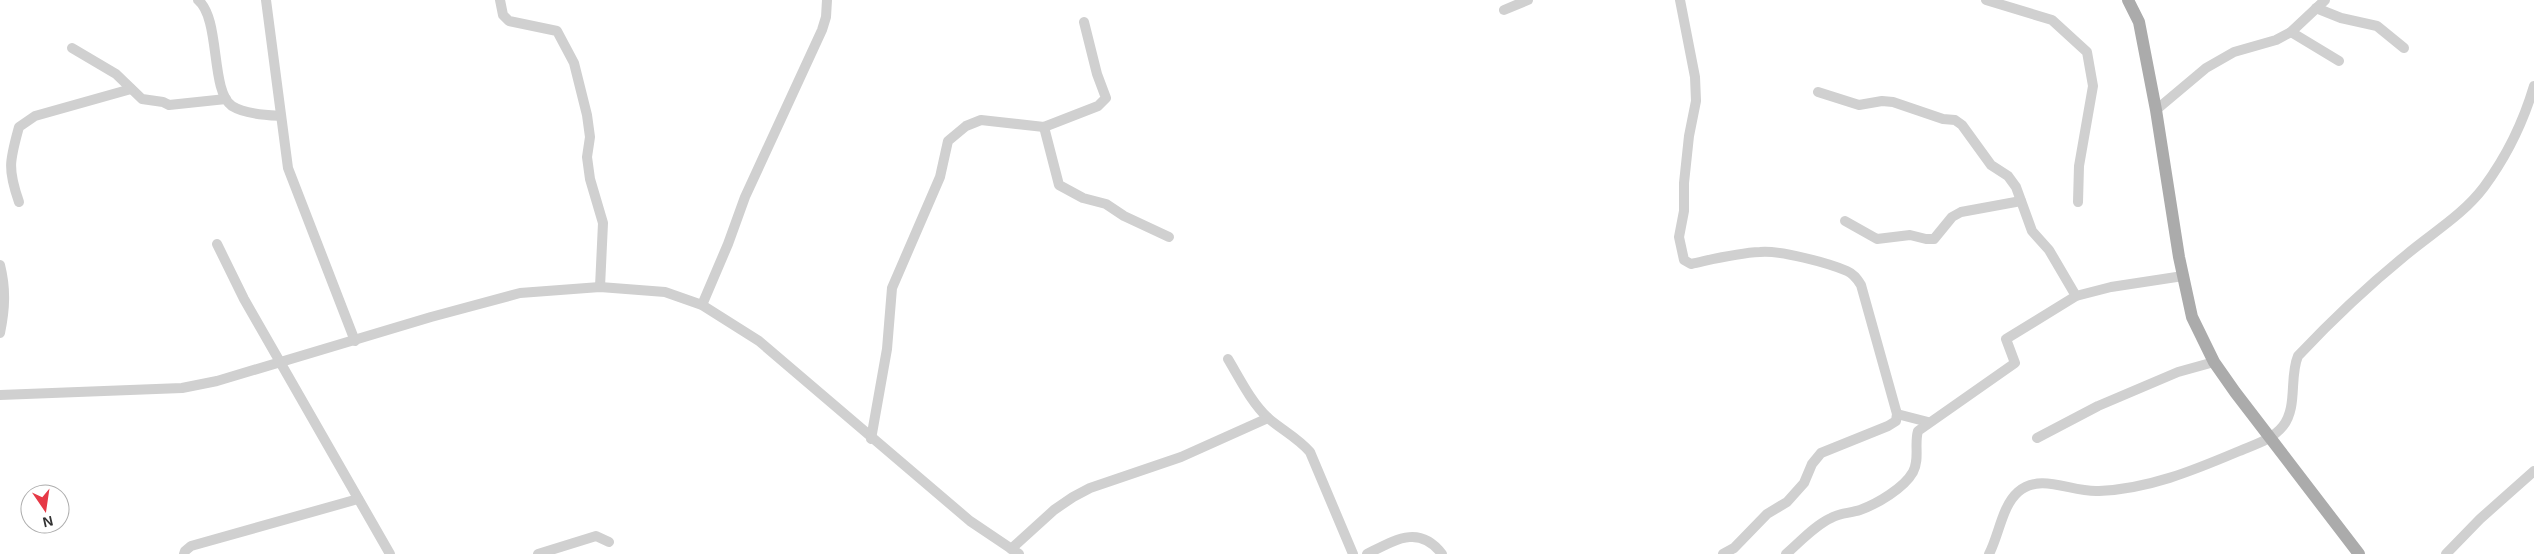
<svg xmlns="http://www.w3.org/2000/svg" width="2534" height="554" font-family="Arial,sans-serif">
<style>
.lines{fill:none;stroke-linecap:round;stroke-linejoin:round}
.minor{stroke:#d0d0d0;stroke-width:10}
.major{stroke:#ababab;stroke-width:12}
</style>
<rect width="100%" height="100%" fill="#fff"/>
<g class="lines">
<g class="minor">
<path d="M198 0C221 19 210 91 232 106 245 114 266 115 281 116"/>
<path d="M266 0 288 168 355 341"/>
<path d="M500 0 503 15 509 21 557 31 574 63 587 115 590 137 587 157 590 179 603 223 600 287"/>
<path d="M1680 0 1695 77 1696 101 1689 136 1684 183V211L1679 237 1684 260 1691 264C1714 259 1736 253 1760 252 1780 250 1828 263 1847 271 1854 274 1857 279 1861 285L1897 414 1896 421 1888 426 1821 453 1812 464 1804 483 1787 502 1767 514 1734 548 1723 554"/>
<path d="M1986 0 2052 20 2087 52 2093 86 2079 166 2078 202"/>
<path d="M2316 8 2341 18 2377 26 2404 48"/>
<path d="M1504 10 1528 0"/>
<path d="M2291 32 2339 61"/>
<path d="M72 48 116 74 142 99 163 102 169 105 226 99"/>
<path d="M1818 92 1859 105 1882 101 1893 102 1943 119 1955 120 1962 125 1991 165 2008 176 2016 187 2032 231 2049 250 2076 296"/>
<path d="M2156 110 2206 68 2234 52 2276 40 2291 32 2325 0"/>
<path d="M1044 127 1059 185 1083 198 1106 204 1124 216 1169 237"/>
<path d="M19 202C7 168 10 160 19 127L35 116 131 89"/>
<path d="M1845 221 1877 239 1910 235 1926 239H1934L1952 217 1961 212 2021 201"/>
<path d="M217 244 244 299 390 554"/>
<path d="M0 265C6 289 5 309 0 333"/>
<path d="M702 305 728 244 745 197 822 30 826 17 827 0"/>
<path d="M1228 359C1240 379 1251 402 1268 418 1282 430 1298 438 1310 452L1353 554"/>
<path d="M0 395 182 388 217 381 431 317 520 293 600 287 665 292 702 305 759 341 970 521 1019 554"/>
<path d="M1897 414 1928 422"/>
<path d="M2037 438 2098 406 2178 372 2214 362"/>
<path d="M871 439 887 349 892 288 940 177 948 141 966 126 981 120 1044 127 1098 106 1106 98 1097 74 1084 22"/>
<path d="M1011 549 1054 510 1073 497 1090 488 1181 457 1268 418"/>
<path d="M184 554 185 551 191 546 358 499"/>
<path d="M538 554 596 536 609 542"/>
<path d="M1367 554C1395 540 1419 524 1442 554"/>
<path d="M1786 554C1800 542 1814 526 1831 518 1839 513 1851 513 1860 510 1877 504 1904 488 1913 472 1920 459 1914 444 1918 431L2015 363 2006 339 2076 296 2111 287 2183 276"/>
<path d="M1989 554C1999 535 2002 506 2018 492 2041 472 2072 493 2099 491 2148 489 2192 471 2237 452 2253 445 2272 440 2283 426 2298 407 2289 377 2298 356 2332 320 2368 286 2406 255 2432 233 2463 215 2484 187 2507 156 2523 123 2534 86"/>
<path d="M2446 554 2480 519 2534 471"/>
</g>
<path class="major" d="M2128 0 2139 22 2156 110 2179 257 2192 317 2214 362 2235 392 2359 554"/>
</g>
<g transform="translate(45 509) rotate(167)"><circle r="24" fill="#ffffff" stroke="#adadad"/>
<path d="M0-4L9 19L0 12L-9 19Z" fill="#e63946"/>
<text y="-8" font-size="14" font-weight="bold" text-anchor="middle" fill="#333333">N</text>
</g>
</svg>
